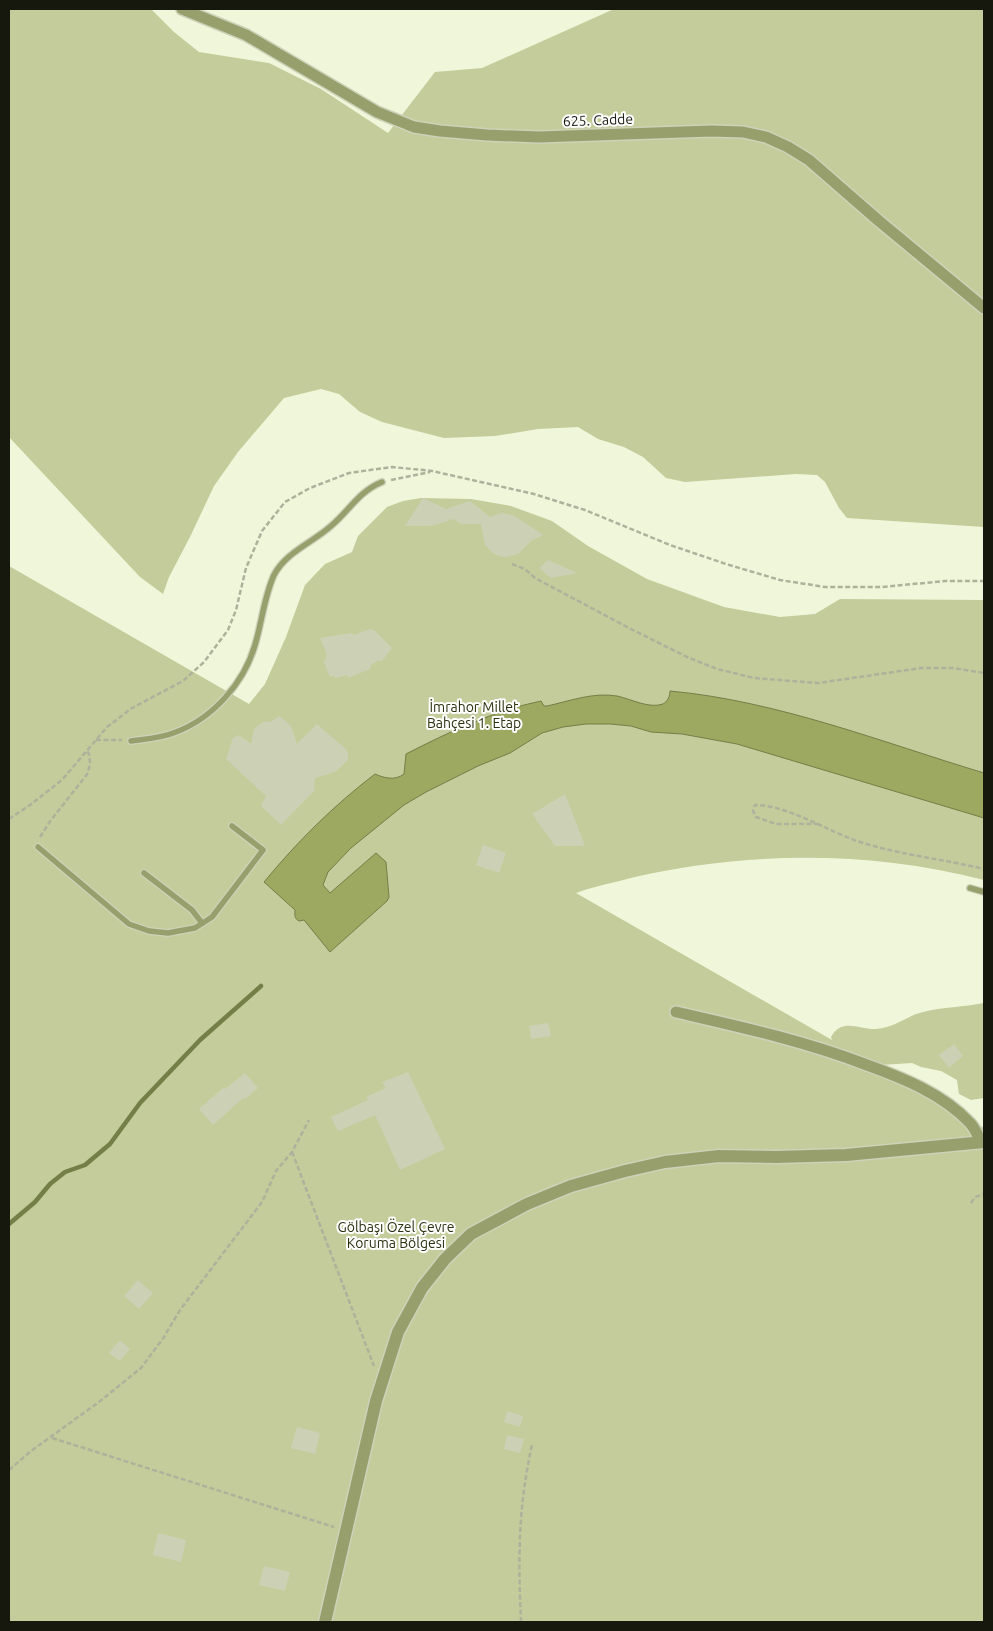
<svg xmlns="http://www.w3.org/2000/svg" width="993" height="1631" font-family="Ubuntu,sans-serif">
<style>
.green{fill:#c3cc9a}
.water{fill:#9da960;stroke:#747e47}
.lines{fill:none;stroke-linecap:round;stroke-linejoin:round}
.stream{stroke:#747e47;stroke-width:4.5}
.building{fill:#ccd1b6}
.service-casing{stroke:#cdd2b9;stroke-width:8}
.minor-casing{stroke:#cdd2b9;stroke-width:14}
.tertiary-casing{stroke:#cdd2b9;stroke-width:15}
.path{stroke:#aeb29c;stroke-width:2.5;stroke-dasharray:5 2.5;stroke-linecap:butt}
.service{stroke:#97a06d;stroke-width:5.5}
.minor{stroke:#97a06d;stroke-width:11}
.tertiary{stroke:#97a06d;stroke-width:12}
.labels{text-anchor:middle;stroke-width:4;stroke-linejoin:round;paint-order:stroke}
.street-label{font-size:14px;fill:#16180e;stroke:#fff}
.park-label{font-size:14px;fill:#2c3110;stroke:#fff}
</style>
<rect width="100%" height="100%" fill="#f0f6da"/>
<g class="green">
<path d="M9 9H151L174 32 199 52 269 63 321 89 388 133 435 72 482 68 614 9H984V527L847 518 839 508 825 482 817 475 796 474 685 482 666 478 643 457 624 447 598 439 578 427 538 429 495 436 444 438 382 422 360 412 339 394 321 389 284 398 238 452 214 486 190 537 169 577 163 594 140 577 9 437Z"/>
<path d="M421 498 471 499 511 506 552 521 588 546 647 579 724 607 780 617 815 614 840 599 984 600V880C871 851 749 851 635 877 616 882 595 886 576 893L832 1040 831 1037C842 1017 860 1030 876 1029 897 1027 906 1016 923 1012 943 1007 964 1007 984 1003V1098L971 1100 959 1094 957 1080 941 1071 921 1067 912 1063 881 1065 872 1063 984 1128V1622H9V566L249 704 265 684 286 637 305 585 325 564 352 552 358 536 387 507 403 501Z"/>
</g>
<path class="water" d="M670 691C778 701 881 742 984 773V818L737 744 682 734 651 732 631 726 610 724H586L563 727 542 733 510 753 478 766 426 792 404 805 351 848 328 872 323 885 330 893 376 853 386 862 389 897 387 901 330 952 304 920 299 921C294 918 295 916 295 910L264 882C297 842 333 806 375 774 384 778 395 781 404 774L406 754C449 732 493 711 541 701L544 706H547C570 701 593 692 617 696 631 699 649 709 663 704 668 701 670 696 670 691Z"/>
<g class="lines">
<path class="stream" d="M9 1224 35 1202 50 1184 65 1172 85 1165 110 1144 140 1103 200 1040 261 986"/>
</g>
<g class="building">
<path d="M423 498 446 509 470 501 490 517 501 513 513 515 543 535 531 541 518 554 506 557 500 556 494 554 485 545 481 524H461L454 519 431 526H405Z"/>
<path d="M548 560 577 573 551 578 539 568Z"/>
<path d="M370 629 375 631 392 648 382 661H378L371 665 370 669 348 678 347 675 336 678 334 676 330 677 324 662 327 655 320 638 352 633 354 635Z"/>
<path d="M280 716 291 726 297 744 317 724 347 750 348 755V760L335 772 315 778 314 791 281 825 261 806 266 796 226 759 233 738 239 735 251 744 254 729 263 722H270Z"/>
<path d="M565 794 585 846H555L532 814Z"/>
<path d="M483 845 506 853 499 873 476 865Z"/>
<path d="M548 1023 551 1036 531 1039 529 1026Z"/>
<path d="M954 1044 963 1056 949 1068 939 1055Z"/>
<path d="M408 1072 445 1149 400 1170 375 1115 338 1131 331 1117 368 1100 366 1097 386 1088 382 1082Z"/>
<path d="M245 1073 258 1088 245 1099 243 1098 213 1125 199 1109 223 1088 225 1089Z"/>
<path d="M138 1280 153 1293 139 1309 124 1296Z"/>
<path d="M120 1340 130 1349 120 1361 109 1353Z"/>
<path d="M507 1411 523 1416 520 1427 504 1422Z"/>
<path d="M297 1427 320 1433 315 1454 291 1448Z"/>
<path d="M507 1435 524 1439 520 1453 504 1449Z"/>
<path d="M158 1533 186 1540 181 1562 153 1555Z"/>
<path d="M264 1566 290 1572 285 1591 259 1585Z"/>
</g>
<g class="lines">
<defs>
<g id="service">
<path d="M131 741C146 739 162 738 176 732 213 718 244 683 255 645 262 622 264 597 274 575 286 552 312 543 331 526 350 510 358 492 382 482"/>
<path d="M38 847 129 924 149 931 168 933 195 928 212 917 263 850 232 826"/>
<path d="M144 873 192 910 202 923"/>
<path d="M970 888 984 892"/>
</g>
<g id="minor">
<path d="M182 9 246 35 377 112 414 127 440 131 487 135 539 137 711 131 743 132 766 137 788 147 809 160 879 221 984 308"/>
<path d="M676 1012C741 1027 805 1041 867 1065 903 1078 943 1094 970 1123 975 1128 978 1136 981 1142"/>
</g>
<path id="tertiary" d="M325 1622 376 1401 398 1332 422 1288 445 1259 471 1234 527 1204 571 1186 625 1171 665 1162 719 1156 776 1157 846 1155 984 1142"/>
</defs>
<use href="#service" class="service-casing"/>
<use href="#minor" class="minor-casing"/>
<use href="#tertiary" class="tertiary-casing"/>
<g class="path">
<path d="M391 480 430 472"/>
<path d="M512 564 525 569 535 578 629 628 687 657 717 669 754 678 818 683 921 668H953L984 673"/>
<path d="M96 740H122"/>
<path d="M9 819 30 805 62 780 107 727 132 708 183 681 204 662 228 630 236 610 246 568 262 531 285 502 310 488 349 473 392 467 432 471 534 494 585 510 670 545 726 564 780 580 825 587H882L945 581H984"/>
<path d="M819 824H776L756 817 753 811 755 805C788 805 829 832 860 842 901 855 943 859 984 869"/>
<path d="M40 837 51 820 88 773 90 762 89 754 87 751"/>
<path d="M292 1152 374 1366"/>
<path d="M971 1203 975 1197 984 1194"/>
<path d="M52 1438 334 1527"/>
<path d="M9 1470 31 1451 99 1402 141 1368 164 1337 180 1310 262 1202 276 1171 292 1152 309 1120"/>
<path d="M521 1622C519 1579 518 1534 524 1490 526 1475 529 1459 532 1444"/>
</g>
<use href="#service" class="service"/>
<use href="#minor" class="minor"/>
<use href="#tertiary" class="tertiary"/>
</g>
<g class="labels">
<g class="street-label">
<text transform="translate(598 120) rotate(-2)" y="5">625. Cadde</text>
</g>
<g class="park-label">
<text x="474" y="712">İmrahor Millet<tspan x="474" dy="16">Bahçesi 1. Etap</tspan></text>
<text x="396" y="1232">Gölbaşı Özel Çevre<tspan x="396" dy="16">Koruma Bölgesi</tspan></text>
</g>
</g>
<rect width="993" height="1631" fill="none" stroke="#16180e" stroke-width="20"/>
</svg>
